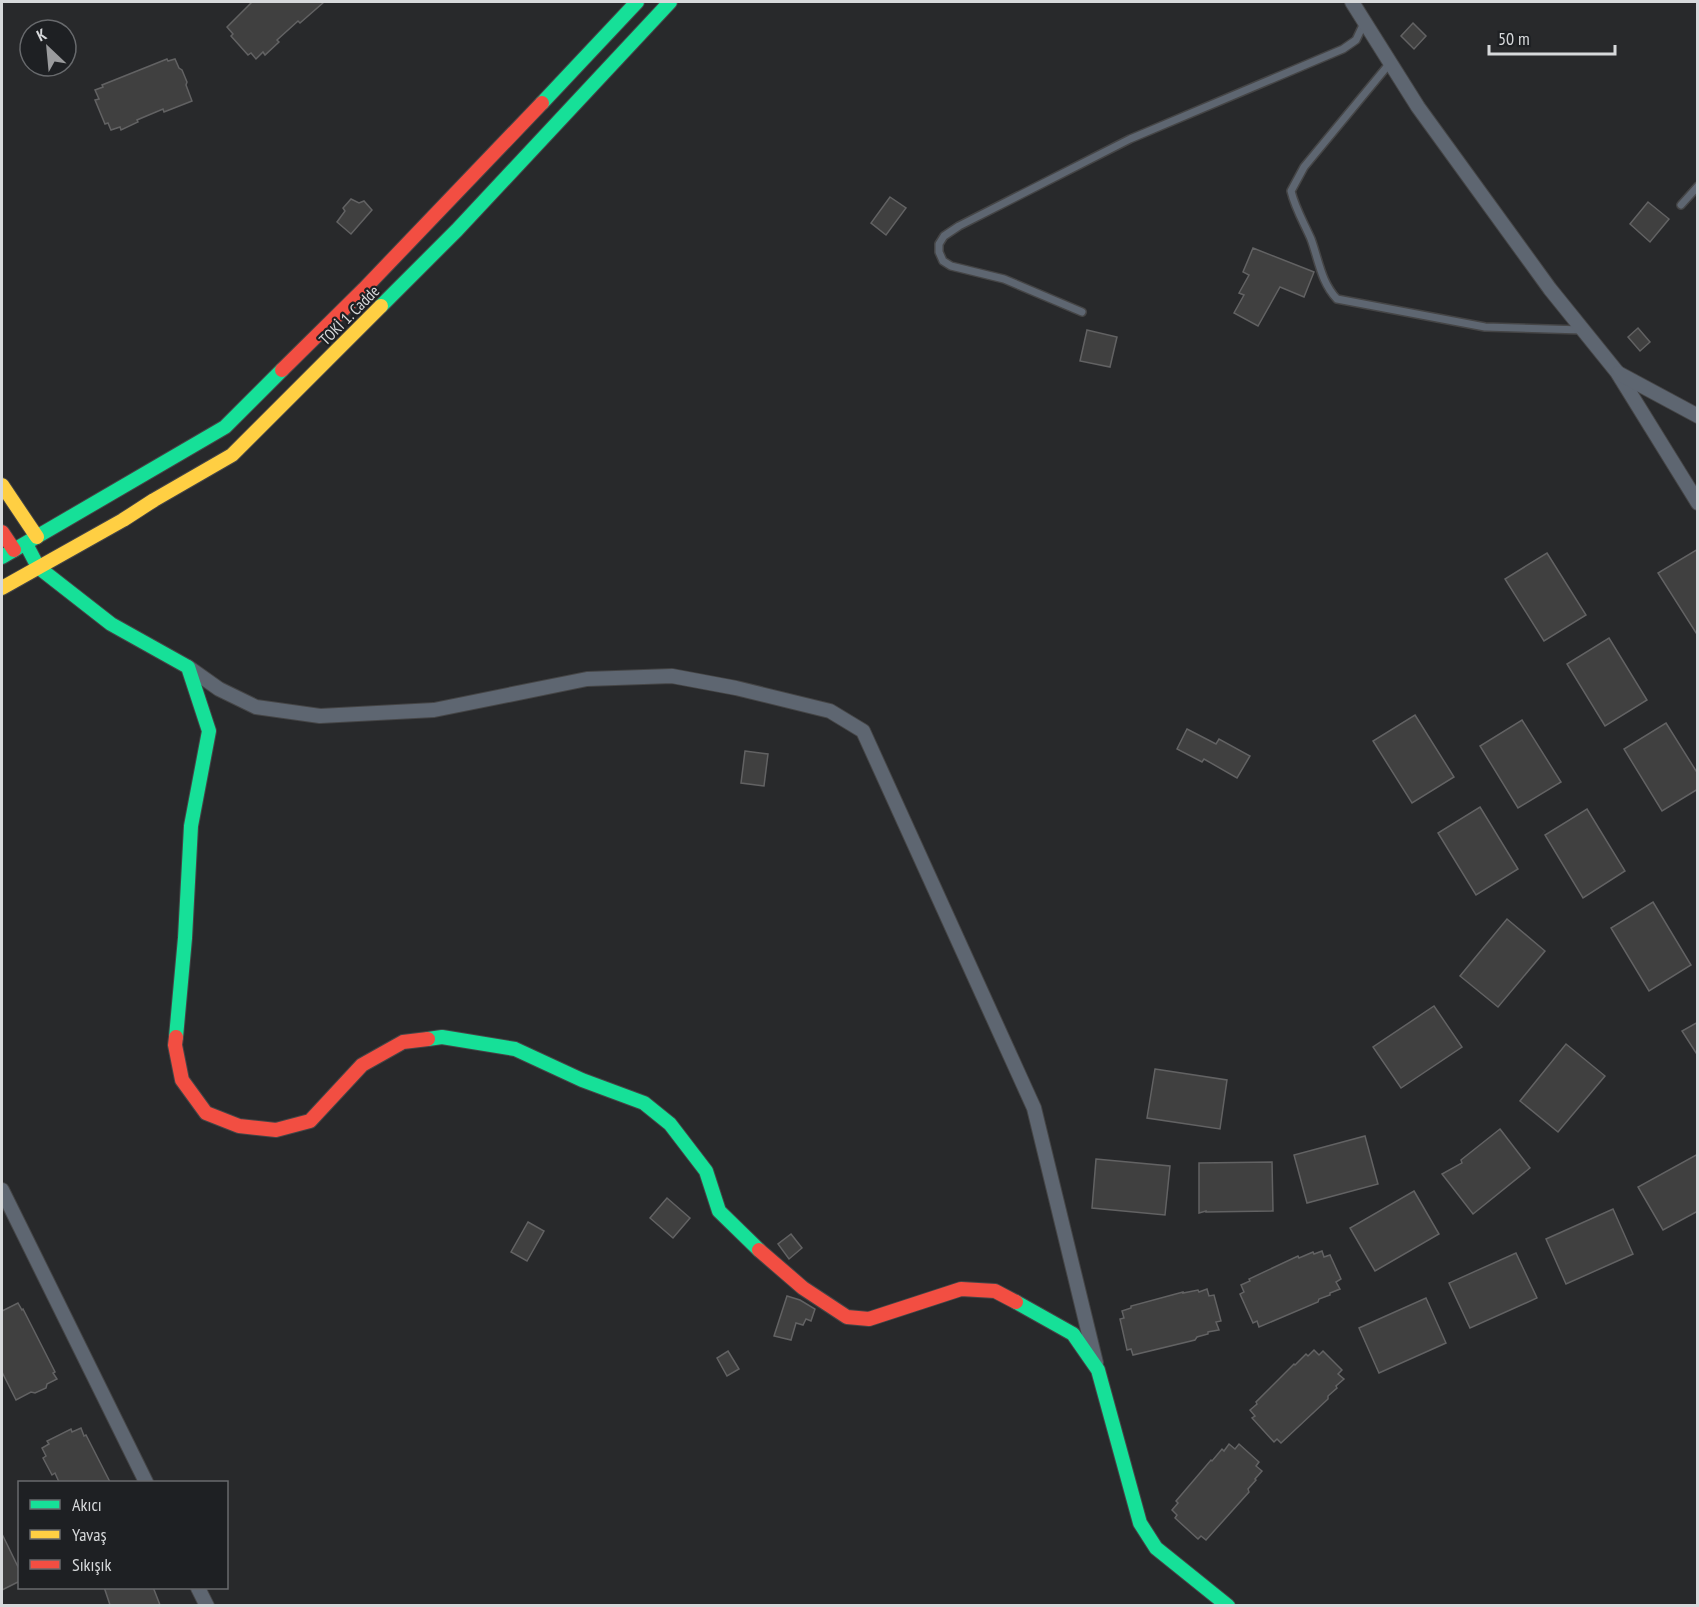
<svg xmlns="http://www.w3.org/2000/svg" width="1699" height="1607" font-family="'PT Sans Narrow',sans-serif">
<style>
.building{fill:#404040;stroke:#626263;stroke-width:1.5}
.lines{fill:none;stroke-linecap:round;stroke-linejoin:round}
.lane-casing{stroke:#454546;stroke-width:10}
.street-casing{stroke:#454546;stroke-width:16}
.fast-casing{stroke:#454546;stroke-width:16}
.slow-casing{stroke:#454546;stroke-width:16}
.jam-casing{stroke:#454546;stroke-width:16}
.lane{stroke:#5e6671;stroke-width:7}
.street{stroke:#5e6671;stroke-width:14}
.fast{stroke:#16e098;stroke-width:14}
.slow{stroke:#ffcf43;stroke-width:14}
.jam{stroke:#f24e42;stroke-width:14}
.labels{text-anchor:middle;stroke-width:4.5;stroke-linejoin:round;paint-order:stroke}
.street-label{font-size:16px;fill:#d7d9db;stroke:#1e2023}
</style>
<rect width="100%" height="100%" fill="#28292b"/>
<g class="building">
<path d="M252 2H324L300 23 298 21 277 40 279 42 265 55 263 52 256 59 251 53 248 55 231 36 233 34 227 27Z"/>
<path d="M1413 23 1426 36 1414 49 1401 36Z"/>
<path d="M167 59 168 61 175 59 179 68 182 70 187 82 186 85 192 101 164 112 163 109 137 120 138 122 121 130 120 127 111 130 108 123 105 124 95 100 99 99 95 90 103 87 102 85Z"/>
<path d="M890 197 906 208 886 235 871 223Z"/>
<path d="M351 199 359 203 364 201 372 210 351 234 337 222 345 211 343 208Z"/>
<path d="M1648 202 1669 219 1650 242 1630 224Z"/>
<path d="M1253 248 1314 272 1304 297 1280 287 1258 326 1234 313 1244 295 1239 293 1249 275 1243 272Z"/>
<path d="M1638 328 1650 342 1640 351 1628 337Z"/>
<path d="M1087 330 1117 337 1110 367 1080 361Z"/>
<path d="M1698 549V636L1658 573Z"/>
<path d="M1547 553 1586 615 1544 641 1505 579Z"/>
<path d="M1609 638 1647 700 1605 726 1567 664Z"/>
<path d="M1415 715 1454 777 1412 803 1373 741Z"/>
<path d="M1522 720 1561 782 1518 808 1480 746Z"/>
<path d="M1666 723 1698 774V789L1662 811 1624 749Z"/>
<path d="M1187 729 1216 744 1219 739 1250 756 1237 778 1204 759 1202 762 1177 749Z"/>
<path d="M745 751 768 754 764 786 741 783Z"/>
<path d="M1480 807 1518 869 1476 895 1438 833Z"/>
<path d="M1587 809 1625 871 1583 898 1545 835Z"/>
<path d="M1653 902 1691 965 1649 991 1611 928Z"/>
<path d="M1507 919 1545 951 1498 1007 1460 976Z"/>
<path d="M1434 1006 1462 1047 1401 1088 1373 1047Z"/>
<path d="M1698 1022V1056L1682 1031Z"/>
<path d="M1566 1044 1605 1076 1558 1132 1520 1101Z"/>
<path d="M1155 1069 1227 1080 1220 1129 1147 1118Z"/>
<path d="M1500 1129 1530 1168 1473 1214 1442 1174 1462 1163 1461 1160Z"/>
<path d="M1365 1136 1378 1184 1307 1203 1294 1155Z"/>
<path d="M1698 1154V1211L1663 1230 1638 1187Z"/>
<path d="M1096 1159 1170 1166 1165 1215 1092 1208Z"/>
<path d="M1272 1162 1273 1211 1206 1212V1211L1199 1213V1163Z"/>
<path d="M1414 1191 1439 1234 1375 1271 1350 1228Z"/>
<path d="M667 1198 690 1218 673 1238 650 1218Z"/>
<path d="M1613 1209 1633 1254 1566 1284 1546 1239Z"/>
<path d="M528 1222 544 1231 527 1261 511 1252Z"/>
<path d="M791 1234 802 1248 789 1259 778 1244Z"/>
<path d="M1322 1251 1324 1257 1330 1255 1341 1279 1336 1282 1340 1289 1330 1293V1295L1319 1299 1318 1302 1259 1327 1257 1321 1253 1323 1240 1294 1244 1292 1241 1285 1250 1281 1249 1279 1298 1256 1299 1258 1313 1252 1314 1254Z"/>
<path d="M1516 1253 1537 1298 1470 1328 1449 1283Z"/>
<path d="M1207 1289 1209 1296 1214 1295 1221 1321 1216 1322 1219 1330 1208 1332V1334L1197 1337 1195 1340 1133 1355 1131 1349 1127 1350 1120 1319 1124 1318 1122 1311 1131 1308V1306L1183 1292V1293L1198 1290 1199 1292Z"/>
<path d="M787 1296 800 1300 815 1309 811 1321 806 1319 803 1325 796 1323 791 1340 774 1336Z"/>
<path d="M1426 1298 1446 1343 1379 1373 1359 1328Z"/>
<path d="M18 1303 22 1310 23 1309 55 1372 53 1373 57 1379 47 1384 46 1388 35 1393 31 1392 16 1400 2 1372V1311Z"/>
<path d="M1314 1350 1319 1355 1323 1351 1342 1370 1338 1374 1344 1379 1336 1386 1337 1388 1328 1396V1399L1281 1443 1277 1439 1274 1442 1252 1418 1255 1416 1250 1410 1257 1404 1256 1402 1294 1364 1295 1365 1306 1354 1308 1356Z"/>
<path d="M728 1351 739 1369 727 1376 717 1358Z"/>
<path d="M81 1428 84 1436 86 1435 110 1482H59L55 1473 52 1475 43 1458 46 1456 42 1448 49 1444 47 1441 71 1429 72 1432Z"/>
<path d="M1229 1444 1235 1449 1239 1444 1259 1462 1256 1466 1262 1471 1255 1479 1256 1480 1248 1489 1249 1492 1206 1540 1201 1536 1198 1539 1175 1518 1177 1515 1172 1510 1178 1503 1176 1501 1211 1460 1212 1461 1222 1449 1224 1451Z"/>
<path d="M2 1534 20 1571V1581L2 1590Z"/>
<path d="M104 1587H153L160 1605H110Z"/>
</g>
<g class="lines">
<defs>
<g id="lane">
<path d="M1390 63 1304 167 1291 191C1295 208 1304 223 1311 239 1319 261 1321 282 1337 299L1485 327 1582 330"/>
<path d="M1681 205 1698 186"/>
<path d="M1082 312 1004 279 951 266 943 261 939 252V244L944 236 959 226 1130 139 1343 49 1356 40 1364 23"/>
</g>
<g id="street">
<path d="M1352 2 1418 107 1550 289 1617 372 1698 503"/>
<path d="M1618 373 1698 416"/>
<path d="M188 667 219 689 256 707 320 716 434 710 587 679 672 676 736 688 830 711 863 731 1034 1108 1096 1363"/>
<path d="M2 1190 146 1482"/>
<path d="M198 1588 207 1606"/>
</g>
<g id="fast">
<path d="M542 103 637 2"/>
<path d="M381 306 457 230 670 2"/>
<path d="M26 544 38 567 111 624 188 667 209 731 191 826 185 938 176 1037"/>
<path d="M2 557 225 427 282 370"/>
<path d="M428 1039 442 1037 515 1049 582 1080 644 1103 670 1124 706 1171 719 1211 759 1250"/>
<path d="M1016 1302 1073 1334 1098 1370 1140 1523 1156 1548 1228 1606"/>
</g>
<g id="slow">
<path d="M2 485 37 537"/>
<path d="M2 588 123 520 154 500 232 455 381 306"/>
</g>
<g id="jam">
<path d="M282 370 364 289 542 103"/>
<path d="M2 532 14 550"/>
<path d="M176 1037 175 1045 182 1080 206 1113 239 1126 276 1130 310 1121 362 1065 403 1042 428 1039"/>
<path d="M759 1250 803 1288 847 1317 869 1319 961 1289 995 1291 1016 1302"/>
</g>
</defs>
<use href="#lane" class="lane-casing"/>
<use href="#street" class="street-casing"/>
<use href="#fast" class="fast-casing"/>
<use href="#slow" class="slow-casing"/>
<use href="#jam" class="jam-casing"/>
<use href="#lane" class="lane"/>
<use href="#street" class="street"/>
<use href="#fast" class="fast"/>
<use href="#slow" class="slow"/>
<use href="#jam" class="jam"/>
</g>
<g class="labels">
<g class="street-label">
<text transform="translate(349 315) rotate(-45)" y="6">TOKİ 1. Cadde</text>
</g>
</g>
<rect width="1699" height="1607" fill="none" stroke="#d7d9db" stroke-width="6"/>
<rect x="18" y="1481" width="210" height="108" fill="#1e2023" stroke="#686a6d" stroke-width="1.5"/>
<rect x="30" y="1500" width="30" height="9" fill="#16e098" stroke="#686a6d" stroke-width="1.5"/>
<text x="72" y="1511" font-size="18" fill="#d7d9db">Akıcı</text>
<rect x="30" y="1530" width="30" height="9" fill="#ffcf43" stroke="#686a6d" stroke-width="1.5"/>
<text x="72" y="1541" font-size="18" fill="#d7d9db">Yavaş</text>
<rect x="30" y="1560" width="30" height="9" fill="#f24e42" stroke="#686a6d" stroke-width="1.5"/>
<text x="72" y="1571" font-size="18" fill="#d7d9db">Sıkışık</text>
<g transform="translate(48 48) rotate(334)"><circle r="28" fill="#1e2023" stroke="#686a6d" stroke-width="1.5"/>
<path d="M0-4.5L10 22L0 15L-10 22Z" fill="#9a9b9d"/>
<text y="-9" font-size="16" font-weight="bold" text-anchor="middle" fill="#d7d9db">K</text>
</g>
<path d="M1489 45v9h126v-9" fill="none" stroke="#d7d9db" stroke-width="3"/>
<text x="1498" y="45" font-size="18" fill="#d7d9db" stroke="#1e2023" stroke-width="4.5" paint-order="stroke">50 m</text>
</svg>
